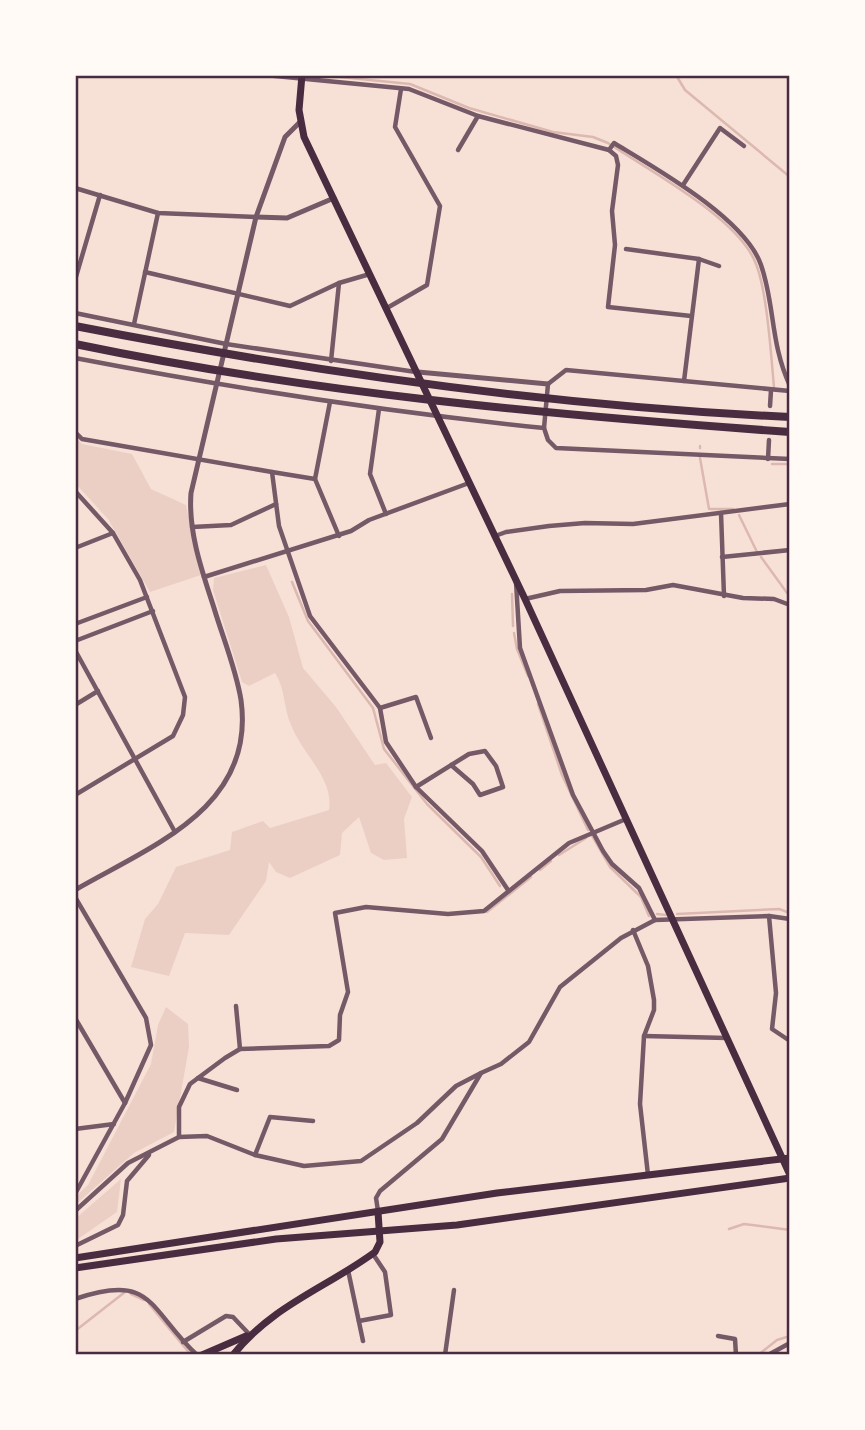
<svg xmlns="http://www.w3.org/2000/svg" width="865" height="1430" font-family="'Asap Condensed',sans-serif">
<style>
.green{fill:#ebcfc5}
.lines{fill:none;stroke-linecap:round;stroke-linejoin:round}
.stream{stroke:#dcb8b0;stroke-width:2.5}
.minor{stroke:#755966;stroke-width:4.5}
.tertiary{stroke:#755966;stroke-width:5}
.primary{stroke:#4a2c40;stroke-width:7}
.trunk{stroke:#4a2c40;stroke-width:7}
.motorway{stroke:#4a2c40;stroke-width:8}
.neatline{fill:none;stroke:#4a2c40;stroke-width:2.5}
</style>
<rect width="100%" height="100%" fill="#f7e1d7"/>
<g class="green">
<path d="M75 436 82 444 132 454 151 489 186 505 201 575 150 592 108 519 75 483Z"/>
<path d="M266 565 289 617 303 668 336 707 375 765 386 763 412 797 404 819 407 858 384 860 371 853 359 817 342 833 340 855 290 878 276 872 269 862 266 881 229 935 185 933 169 976 131 967 145 919 158 904 176 867 230 850 232 832 263 821 270 828 329 810C334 778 302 754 291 725 283 707 286 690 275 673L249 686 242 682 213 590 214 578Z"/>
<path d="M166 1007 188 1024 189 1047 174 1132 134 1153 75 1205V1197L88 1185 151 1064 158 1025Z"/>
<path d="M121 1179 117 1212 75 1241V1219Z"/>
</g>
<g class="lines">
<g class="stream">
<path d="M320 75 410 84 469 108 553 132 593 137 608 143C648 170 739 218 756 264 767 291 771 355 774 387"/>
<path d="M676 75 685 90 790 177"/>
<path d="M700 446V448"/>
<path d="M700 458 709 509H733"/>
<path d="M772 464H790"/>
<path d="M739 515 757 552"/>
<path d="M761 557 790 597"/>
<path d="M292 582 308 621 373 708 384 749 427 804 481 857 500 886"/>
<path d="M512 594 513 626"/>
<path d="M514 633 517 649 528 676"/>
<path d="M538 704 562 775 588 830"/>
<path d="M591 834 610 867 641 897 649 916"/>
<path d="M559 855 586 838"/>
<path d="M540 870 551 861"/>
<path d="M487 912 531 877"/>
<path d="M657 914 666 915"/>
<path d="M677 914 779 909 790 913"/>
<path d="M729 1229 744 1224 790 1230"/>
<path d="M131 1294 144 1300"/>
<path d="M149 1304 191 1355"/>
<path d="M75 1331 125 1292"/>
<path d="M758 1355 777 1340 790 1336"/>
</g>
<g class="minor">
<path d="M265 75 409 89 478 116 609 150 616 156 618 165 612 211 615 245 608 307 691 316"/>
<path d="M458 150 478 116"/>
<path d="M609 150 614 143C655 168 745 218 761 265 775 305 770 343 790 386"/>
<path d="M683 185 720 128 744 146"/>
<path d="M75 188 158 213 256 217"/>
<path d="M626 249 699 259 719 266"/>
<path d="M145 272 290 306 339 283 370 274"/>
<path d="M75 280 100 195"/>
<path d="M387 308 427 285 440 206 395 127 401 89"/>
<path d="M75 313 226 344 416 372"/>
<path d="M134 324 158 213"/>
<path d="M75 358C231 388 387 412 544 428L548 440 556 448 790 459"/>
<path d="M331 361 339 283"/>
<path d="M684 381 699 259"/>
<path d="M330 402 315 479 339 536"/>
<path d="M770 406 771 390"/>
<path d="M379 409 370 474 386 514"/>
<path d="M544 428 548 384 566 370 790 391"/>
<path d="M75 432 82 439 272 472"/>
<path d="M768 459 769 440"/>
<path d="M315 479 272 472 279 526 310 616 380 708 386 742 416 787 482 851 508 890"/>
<path d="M75 491 113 533 140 580 185 697 183 715 173 736 75 795"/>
<path d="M721 513 724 596"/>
<path d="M192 527 231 525 276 504"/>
<path d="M495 536 506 532 549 526 585 523 633 524 790 504"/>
<path d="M75 548 113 533"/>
<path d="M722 557 790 550"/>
<path d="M204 577 351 531 369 520 469 483"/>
<path d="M516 582 520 648 573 795 603 851 612 864 639 888 655 920"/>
<path d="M525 599 560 591 646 590 673 585 743 598 774 599 790 605"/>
<path d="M75 624 147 597"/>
<path d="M75 641 153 611"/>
<path d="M75 650 175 832"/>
<path d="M75 705 98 691"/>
<path d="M380 708 416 697 431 738"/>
<path d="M416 787 469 754 485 751 496 766 503 787 480 795 473 784 451 765"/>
<path d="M75 897 146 1018 151 1045 125 1103 75 1194"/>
<path d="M769 916 776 993 772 1029 790 1041"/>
<path d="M633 930 648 966 654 1000V1010L644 1036 640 1104 648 1175"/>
<path d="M236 1006 240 1049"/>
<path d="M75 1018 125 1103"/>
<path d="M644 1036 727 1038"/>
<path d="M198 1078 237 1090"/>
<path d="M75 1129 114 1124"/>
<path d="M179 1137V1107L190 1084 225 1058 240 1049 329 1046 339 1040 340 1015 348 992 335 913 366 907 448 914 484 911 569 843 626 819"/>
<path d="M255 1155 270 1117 313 1121"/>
<path d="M75 1211 128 1163 179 1137 207 1136 255 1155 304 1166 361 1161 417 1123 456 1086 481 1073"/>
<path d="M378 1211 376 1198 380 1191 442 1139 481 1073 501 1064 529 1042 560 987 621 938 655 920 769 916 790 919"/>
<path d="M75 1246 118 1225 123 1215 127 1181 149 1155"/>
<path d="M348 1270 363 1341"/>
<path d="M75 1299C154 1272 148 1309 197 1355"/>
<path d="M359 1321 391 1315 385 1272 373 1254"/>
<path d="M718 1336 735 1339 736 1355"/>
<path d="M183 1342 226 1316 233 1317 250 1335"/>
<path d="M445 1355 454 1290"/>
<path d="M768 1355 790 1343"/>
</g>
<g class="tertiary">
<path d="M256 217 287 218 334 198"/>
<path d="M418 372 548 384"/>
<path d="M75 890C151 846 256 808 241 700 236 669 223 638 214 608 202 571 188 532 191 493L256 217 285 137 300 122"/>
</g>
<path class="primary" d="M302 75 299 110 304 137 525 599 790 1175"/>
<g class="trunk">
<path d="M75 1258 497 1193 790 1158"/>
<path d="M75 1268 276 1239 457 1225 790 1178"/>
<path d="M202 1355 246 1336"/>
<path d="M233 1355C273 1305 326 1288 375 1252L380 1242 378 1212"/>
</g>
<g class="motorway">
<path d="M75 326C311 372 550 406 790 417"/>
<path d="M75 344C311 393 550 415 790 432"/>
</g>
</g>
<rect width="865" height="1430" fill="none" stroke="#fffaf5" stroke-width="154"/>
<rect x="77" y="77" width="711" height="1276" class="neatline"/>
</svg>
